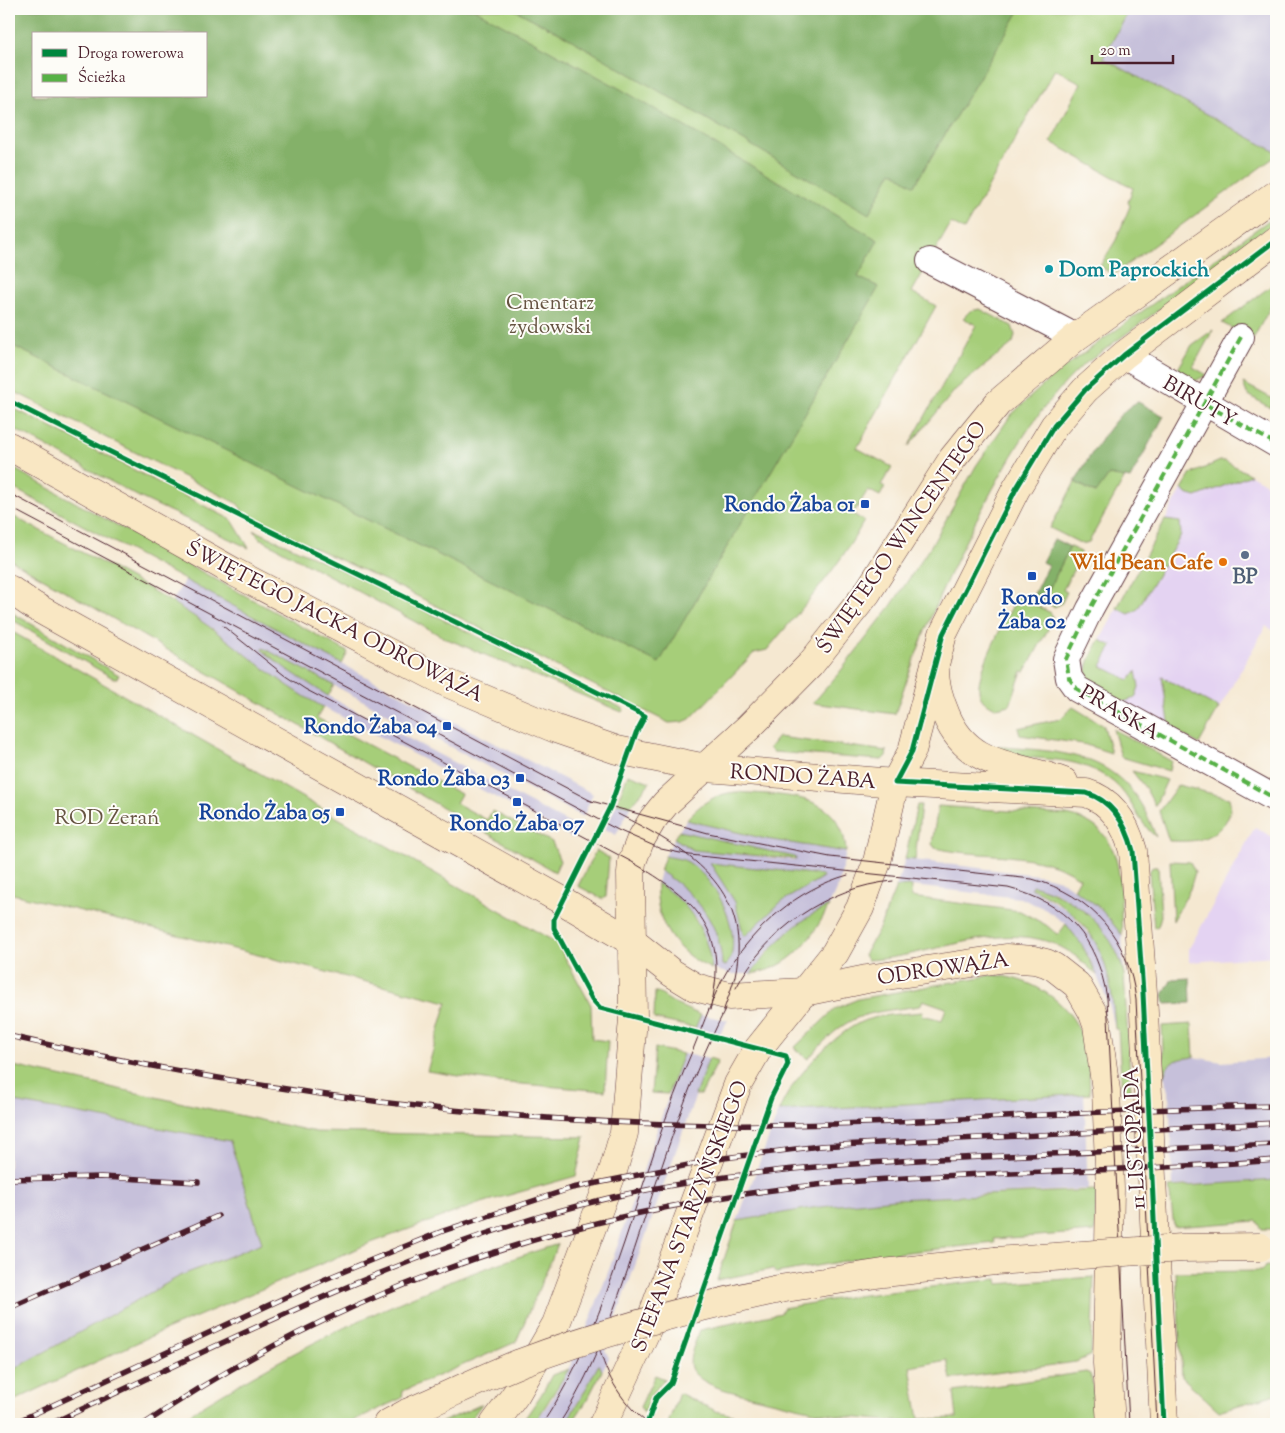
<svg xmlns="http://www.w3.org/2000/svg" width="1285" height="1433" font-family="'Sorts Mill Goudy',serif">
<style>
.built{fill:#e4d3f2}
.industrial{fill:#c6c0da}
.green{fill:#a6ce79;stroke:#787652;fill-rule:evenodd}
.forest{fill:#84b169;stroke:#67684a;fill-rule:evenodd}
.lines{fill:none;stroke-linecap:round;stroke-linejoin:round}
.street-casing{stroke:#643d44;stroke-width:28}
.secondary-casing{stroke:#643d44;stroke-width:29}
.street{stroke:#fff;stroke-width:26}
.secondary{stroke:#f9e7c3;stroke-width:28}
.tram{stroke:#4a1f2b;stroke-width:1}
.rail-casing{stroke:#4a1f2b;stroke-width:5.5}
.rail{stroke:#fdfcf7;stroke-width:4;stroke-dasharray:11;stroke-linecap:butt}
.secondary-bridge-casing{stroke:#643d44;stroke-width:29;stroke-linecap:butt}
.secondary-bridge{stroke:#f9e7c3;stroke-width:28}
.quiet{stroke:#57b146;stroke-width:4;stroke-dasharray:8 4;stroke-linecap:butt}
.cycleway-casing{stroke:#fdfcf7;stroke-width:8}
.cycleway{stroke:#00873e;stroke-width:5}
.culture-dot{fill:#0f9aa8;stroke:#fdfcf7;stroke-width:2}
.transit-dot{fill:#1a4fb4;stroke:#fdfcf7;stroke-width:2}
.service-dot{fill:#5c6f8a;stroke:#fdfcf7;stroke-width:2}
.food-dot{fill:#e8710a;stroke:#fdfcf7;stroke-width:2}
.labels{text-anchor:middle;stroke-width:4;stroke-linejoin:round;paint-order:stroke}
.culture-label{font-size:21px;font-weight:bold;fill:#0d838f;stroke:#fdfcf7;text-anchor:start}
.park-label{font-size:21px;fill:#665442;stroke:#fdfcf7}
.street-label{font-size:21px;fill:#4a1f2b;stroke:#fdfcf7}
.transit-label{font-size:21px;font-weight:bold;fill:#164399;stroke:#fdfcf7;text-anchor:end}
.food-label{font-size:21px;font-weight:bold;fill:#c56008;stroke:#fdfcf7;text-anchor:end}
.service-label{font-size:21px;font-weight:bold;fill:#4e5e75;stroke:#fdfcf7}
</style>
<rect width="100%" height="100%" fill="#fdfcf7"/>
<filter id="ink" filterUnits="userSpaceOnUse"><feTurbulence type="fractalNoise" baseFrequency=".02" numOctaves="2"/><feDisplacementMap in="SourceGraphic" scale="10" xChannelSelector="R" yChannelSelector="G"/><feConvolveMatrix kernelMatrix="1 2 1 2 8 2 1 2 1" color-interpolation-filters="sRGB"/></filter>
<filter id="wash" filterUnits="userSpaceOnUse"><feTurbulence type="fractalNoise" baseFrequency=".0096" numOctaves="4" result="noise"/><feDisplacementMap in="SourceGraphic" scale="20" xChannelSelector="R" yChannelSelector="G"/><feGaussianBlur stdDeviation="1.12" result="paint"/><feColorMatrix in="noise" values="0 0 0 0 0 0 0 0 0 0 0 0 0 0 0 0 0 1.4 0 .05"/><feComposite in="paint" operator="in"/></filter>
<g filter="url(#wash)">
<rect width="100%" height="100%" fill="#f5e8d1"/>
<g class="built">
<path d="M1251 475 1276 489V632L1266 626 1199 744 1095 687 1087 675 1086 666 1182 489 1186 494Z"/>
<path d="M1255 827 1276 839V956L1189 962V949Z"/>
</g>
<g class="industrial">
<path d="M1130 9H1276V152L1103 58Z"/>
<path d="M185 579 342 664 593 794 583 817 263 648 262 650 285 668 328 696 578 828 573 838 312 701 282 682 212 628 172 602Z"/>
<path d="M617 803 631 806 616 835 605 829Z"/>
<path d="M686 820 766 839 846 852 839 883 829 906 794 927 767 952 751 974H731L712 969 705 938 697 920 682 902 657 883 660 871 681 885 700 904 713 925 719 942 722 965 725 966 732 954 731 930 725 911 704 877 684 860 665 856 675 837 693 850 794 860 796 858 679 831Z"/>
<path d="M905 859 1045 876 1060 880 1088 898 1109 917 1122 935 1124 974 1119 957 1106 934 1089 915 1066 898 1053 891 1042 888H1031L1070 912 1096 942 1108 970 1112 985 1115 1029 1110 1007 1089 957 1066 924 1043 908 1020 898 912 886 896 887Z"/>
<path d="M701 1015 728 1020 720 1034 695 1028Z"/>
<path d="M683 1054 709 1058 605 1350 609 1358 602 1371 599 1365 565 1424H534L552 1399 579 1349 610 1267Z"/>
<path d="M1194 1057 1222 1062 1276 1058V1180L1173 1186 1169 1091 1164 1076 1166 1067 1175 1060Z"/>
<path d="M1084 1094 1088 1189 895 1199 812 1208 737 1221 779 1111Z"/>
<path d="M9 1101 231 1141 262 1243 180 1276 9 1372Z"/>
</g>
<g class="green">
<path d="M9 9H1130L1103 58 1276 152V156L1113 275 1100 266 1116 240 1130 206 1128 202 1133 188 1051 142 1081 83 1055 69 964 230 951 223 912 292 936 306 857 448 892 467 881 485 885 487 880 496 868 490 853 514 864 521C839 568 801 609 767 650L754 653 690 719 683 722 669 723 401 588 246 516 238 504 9 389ZM34 34H206V96H34Z"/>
<path d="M1276 215V220L1256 239 1082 366C1039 407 1016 446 988 498 950 567 920 638 895 714L813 703 839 673 891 606 934 541 976 466 1011 415 1055 374Z"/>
<path d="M1276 282V297L1253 339 1222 323Z"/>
<path d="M980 309 1012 326 1015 335 1013 343 956 389 908 447 976 325 963 318 970 311Z"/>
<path d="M1213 330 1193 367 1207 375 1195 381 1175 374 1192 345Z"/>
<path d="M1243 383 1275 400 1270 408 1247 394Z"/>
<path d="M9 406 232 520 249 548 139 497 9 426Z"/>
<path d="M1220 461H1225L1251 475 1196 497 1186 494 1182 489 1191 474Z"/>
<path d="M9 466 348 652 342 664 9 486Z"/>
<path d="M1109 475 1125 477 1089 542 1082 544 1050 528 1075 482 1095 493Z"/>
<path d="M9 514C70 547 134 577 192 615 237 644 275 682 323 707L317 718 461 794 456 803 487 820 492 811 552 842 560 861 555 872 9 559Z"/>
<path d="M1165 520 1180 522 1181 535 1137 610 1129 614 1117 608Z"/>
<path d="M254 530 349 573 624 709 622 712 447 639 259 538Z"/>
<path d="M1070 547 1081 552V555L1063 590 1067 592 1061 604 1054 607 1043 601Z"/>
<path d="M1018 596 1051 613 1053 620 1025 672 1022 671 1010 705 997 708C987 705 980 701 979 690 976 672 1008 614 1018 596Z"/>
<path d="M9 611 119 675 117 678H113L9 618Z"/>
<path d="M9 630 557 943 591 1005 592 1039 608 1041 605 1091 498 1082 427 1071 447 1002 9 893Z"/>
<path d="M1100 640 1112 646 1101 666 1129 680 1136 671 1139 687 1135 698 1123 702C1086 682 1076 680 1100 640Z"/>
<path d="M263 648 334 685 328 696 285 668 262 650Z"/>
<path d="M1162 677 1219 708 1199 744 1170 728Z"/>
<path d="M1073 707 1104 726 1111 753 1083 744 1020 735 1018 728 1060 719Z"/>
<path d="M1113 729 1171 761 1169 771 1121 757Z"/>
<path d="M778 737 887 751 886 756 882 760 773 752 769 748Z"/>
<path d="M989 746C1067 752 1126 750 1156 837 1137 822 1132 797 1113 782 1083 759 1058 760 1022 757 1011 755 999 750 989 746Z"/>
<path d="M1132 771 1167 780 1155 806 1146 789Z"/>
<path d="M628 774 650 782 631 806 617 803Z"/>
<path d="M1178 785 1229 798C1235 818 1219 833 1201 839 1192 842 1179 841 1169 841L1159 811Z"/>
<path d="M736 792C781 796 843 790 846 852L766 839 686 820C700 804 714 794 736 792Z"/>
<path d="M917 805H921L915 860 905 859Z"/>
<path d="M938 806 1066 815C1129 826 1119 887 1122 935L1099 907 1074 889 1080 878C1038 849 982 859 935 848L932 844Z"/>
<path d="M679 831 795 857 796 859 693 850 674 838Z"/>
<path d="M596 850 609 858 606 897 603 899 578 886Z"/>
<path d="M665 856C672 858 681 858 688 862 714 879 737 920 732 952 732 957 728 962 726 966L722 965C721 923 695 893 660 871Z"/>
<path d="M1170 861 1190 862 1195 872 1190 889 1173 921Z"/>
<path d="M710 863 822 875 823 877 781 902 744 937 735 902Z"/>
<path d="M1153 866H1158L1161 916 1158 926 1154 928 1149 872Z"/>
<path d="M657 883C690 903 707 931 712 969 676 954 654 923 657 883Z"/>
<path d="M1032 885C1075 896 1114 929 1124 974L1131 1093H1122L1118 1029H1115C1111 960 1097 918 1031 888Z"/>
<path d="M912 886 911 897 1020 911 1046 925 1058 935 1066 924 1082 945 1097 975C1086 965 1075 954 1061 947 1003 918 928 958 867 960L864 955 880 927 896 887Z"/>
<path d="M829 906C811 940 792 968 751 974 772 945 797 920 829 906Z"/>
<path d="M992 975C1035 978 1075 1004 1086 1048 1090 1063 1089 1079 1090 1094L779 1111C790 1081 835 1031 866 1020 884 1014 904 1014 923 1012L922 1015 942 1020 946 1008 923 1000 920 1006C861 1014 849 1012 808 1059L794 1048 835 1009 858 999Z"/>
<path d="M655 992H657L677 1005 701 1015 695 1028 654 1019Z"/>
<path d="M1192 1024 1194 1057C1179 1059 1168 1060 1164 1076L1162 1026Z"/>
<path d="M655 1048 683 1054 668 1094 651 1093Z"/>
<path d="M709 1058 718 1061 701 1095H695Z"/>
<path d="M9 1065 316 1132 585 1137 576 1176 478 1204 368 1244 149 1337 9 1403V1372L180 1276 262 1243 230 1141 9 1101Z"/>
<path d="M1276 1180V1229H1262L1257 1221 1174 1227 1169 1187Z"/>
<path d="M1096 1190 1095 1232 994 1239 995 1243 879 1255 776 1273 772 1269 717 1280 737 1221 812 1208 895 1199Z"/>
<path d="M558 1244 516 1342 403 1391 402 1398 346 1424 175 1423C299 1344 416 1288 558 1244Z"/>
<path d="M1266 1266 1276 1267V1394L1219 1411 1182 1377 1176 1272 1261 1271Z"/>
<path d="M1094 1277 1091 1355 1076 1362 951 1379 947 1360 910 1367 919 1419 957 1418 954 1392 1086 1372 1090 1374 1092 1380 1096 1424C1014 1424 931 1427 850 1417 817 1413 786 1404 754 1397 735 1392 704 1388 692 1370 686 1360 696 1341 700 1330L781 1313 783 1308 848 1297 997 1279 998 1284Z"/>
<path d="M599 1364 602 1371 586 1402 571 1424H565L581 1398Z"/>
<path d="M569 1369 534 1424H521L541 1395 552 1375Z"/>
<path d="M655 1375 665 1379 650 1396 644 1412 640 1407Z"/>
<path d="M679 1393 716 1411 768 1424H668Z"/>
<path d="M482 1404 467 1424H438L478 1406Z"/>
</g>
<g class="forest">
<path d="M9 9H474L617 87 878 240 858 277 879 287 659 663 9 344ZM34 34H206V96H34Z"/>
<path d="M513 9H1018V13L914 186 892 171 869 214 565 36Z"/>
<path d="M1138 402 1164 416 1130 479 1109 475 1096 493 1075 482C1085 463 1118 408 1138 402Z"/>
<path d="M1054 539 1070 547 1043 601 1033 596 1048 565 1042 562Z"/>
<path d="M1190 978 1191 1003 1165 1004 1163 995 1172 979Z"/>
</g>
</g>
<g filter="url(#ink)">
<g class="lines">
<defs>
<g id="street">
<path d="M930 261 1076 337"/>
<path d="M1241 337 1090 609 1066 659 1069 678 1077 689 1276 799"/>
<path d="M1124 355 1276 444"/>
</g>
<g id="secondary">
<path d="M9 446 234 572 447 683 556 729 617 750 706 768 895 783 1086 793C1113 801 1126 824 1133 851L1143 993 1164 1424"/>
<path d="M9 589 34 606 563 901 634 943 672 973 695 987 729 996 804 992 867 979 1006 958 1034 960 1046 963 1054 967 1077 985 1092 1011 1097 1025 1106 1090 1110 1189 1107 1363 1111 1424"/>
<path d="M935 670C935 686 940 701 946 715 969 770 1017 763 1064 782"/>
<path d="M779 1289 883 1273 995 1261"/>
<path d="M387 1424 409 1412"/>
<path d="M494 1424 516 1394 556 1324 613 1171 624 1133 633 1018 631 873 632 862 640 841 653 819 666 803 749 727 810 665 867 593 953 458 998 403 1076 337 1276 194"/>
<path d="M603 1424 648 1327 738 1084 758 1049 835 953 860 908 877 862 895 783 912 751 943 634 1016 489 1054 426 1085 390 1124 355 1276 240"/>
</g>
</defs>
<use href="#street" class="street-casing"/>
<use href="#secondary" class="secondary-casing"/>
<use href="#street" class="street"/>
<use href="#secondary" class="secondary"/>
<g class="tram">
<path d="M9 493 593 802"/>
<path d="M9 507 618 830 661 849 690 855 1008 888C1067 903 1097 938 1107 998L1129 1424"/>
<path d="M223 626 284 675 305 689 632 862C696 899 731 931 710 1010"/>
<path d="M588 800 708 833 830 857 1032 879C1092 895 1129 939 1136 1000L1157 1424"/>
<path d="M618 814C685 848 754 887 735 976 732 988 727 1000 723 1012"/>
<path d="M736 988C767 929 827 887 893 881"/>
<path d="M599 1346C605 1376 625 1407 649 1424"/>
<path d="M542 1424C580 1368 602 1307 624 1243 646 1177 666 1111 694 1047 703 1025 715 991 727 971 755 927 797 889 848 875"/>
<path d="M559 1424C591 1375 610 1321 629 1266 658 1179 684 1089 726 1008"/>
</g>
<defs>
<g id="rail">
<path d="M9 1036C240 1089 475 1122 713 1125 901 1127 1088 1109 1276 1106"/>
<path d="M9 1179 101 1177 198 1182"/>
<path d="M9 1308 218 1216"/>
<path d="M12 1424 323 1280 386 1254 443 1231 572 1188 724 1158 820 1146 1276 1123"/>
<path d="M50 1424C233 1339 416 1243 613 1197 734 1170 859 1162 982 1157 1080 1152 1178 1148 1276 1144"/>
<path d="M144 1424C350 1284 579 1208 826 1184 975 1170 1126 1173 1276 1160"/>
</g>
</defs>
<use href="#rail" class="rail-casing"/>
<use href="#rail" class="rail"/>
<defs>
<g id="secondary-bridge">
<path d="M995 1261 1182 1248 1260 1247"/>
<path d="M409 1412C446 1396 483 1378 520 1363 605 1331 691 1308 779 1289"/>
</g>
</defs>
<use href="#secondary-bridge" class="secondary-bridge-casing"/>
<use href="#secondary-bridge" class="secondary-bridge"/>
<g class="quiet">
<path d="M1241 337 1090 609 1066 659 1069 678 1077 689 1276 799"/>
<path d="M1205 404 1276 444"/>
</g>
<defs>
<g id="cycleway">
<path d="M9 401C220 508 434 610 645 716L636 733 610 807 554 919V928L592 999 600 1008 786 1056 788 1064 771 1098 675 1372 671 1383 656 1398 647 1424"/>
<path d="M1164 1424 1143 993 1133 851C1126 824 1113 801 1086 793L895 783 912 751 943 634 1016 489 1054 426 1085 390 1124 355 1276 240"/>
</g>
</defs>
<use href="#cycleway" class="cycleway-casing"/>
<use href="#cycleway" class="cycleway"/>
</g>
</g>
<circle class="culture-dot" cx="1049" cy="269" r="5"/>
<g class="transit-dot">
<rect x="860" y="499" width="10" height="10" rx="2.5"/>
<rect x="1027" y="571" width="10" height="10" rx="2.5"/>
<rect x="442" y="721" width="10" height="10" rx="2.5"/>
<rect x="515" y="773" width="10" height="10" rx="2.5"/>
<rect x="512" y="797" width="10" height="10" rx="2.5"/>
<rect x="335" y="807" width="10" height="10" rx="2.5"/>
</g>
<circle class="service-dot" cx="1245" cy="555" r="5"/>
<circle class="food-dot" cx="1223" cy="562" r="5"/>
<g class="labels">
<g class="culture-label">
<text x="1059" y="276">Dom Paprockich</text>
</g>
<g class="park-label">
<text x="550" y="309">Cmentarz<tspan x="550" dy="24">żydowski</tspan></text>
<text x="107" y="824">ROD Żerań</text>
</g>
<g class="street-label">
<text transform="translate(1200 401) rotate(30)" y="7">BIRUTY</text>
<text transform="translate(901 537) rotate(-55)" y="7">ŚWIĘTEGO WINCENTEGO</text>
<text transform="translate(335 621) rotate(27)" y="7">ŚWIĘTEGO JACKA ODROWĄŻA</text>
<text transform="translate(1120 712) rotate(30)" y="7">PRASKA</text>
<text transform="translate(803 776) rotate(4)" y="7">RONDO ŻABA</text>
<text transform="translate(943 968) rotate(-8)" y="7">ODROWĄŻA</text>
<text transform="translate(1134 1138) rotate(-93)" y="7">11 LISTOPADA</text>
<text transform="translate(689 1216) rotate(-69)" y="7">STEFANA STARZYŃSKIEGO</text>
</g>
<g class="transit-label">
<text x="855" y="511">Rondo Żaba 01</text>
<text x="1032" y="604" text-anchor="middle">Rondo<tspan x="1032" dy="24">Żaba 02</tspan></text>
<text x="437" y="733">Rondo Żaba 04</text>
<text x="510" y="785">Rondo Żaba 03</text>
<text x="330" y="819">Rondo Żaba 05</text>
<text x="517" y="830" text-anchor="middle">Rondo Żaba 07</text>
</g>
<g class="food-label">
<text x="1213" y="569">Wild Bean Cafe</text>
</g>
<g class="service-label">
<text x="1245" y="583">BP</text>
</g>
</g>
<rect width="1285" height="1433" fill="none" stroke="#fdfcf7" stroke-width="30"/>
<rect x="32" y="32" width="175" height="65" fill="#fdfcf7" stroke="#b5a4a5"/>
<rect x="42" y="49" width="25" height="8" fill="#00873e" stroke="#b5a4a5"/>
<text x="78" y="58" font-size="15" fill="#4a1f2b">Droga rowerowa</text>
<rect x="42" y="74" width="25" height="8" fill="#57b146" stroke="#b5a4a5"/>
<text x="78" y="82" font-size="15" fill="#4a1f2b">Ścieżka</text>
<path d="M1092 55v8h81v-8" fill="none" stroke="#4a1f2b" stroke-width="2.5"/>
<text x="1100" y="55" font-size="15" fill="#4a1f2b" stroke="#fdfcf7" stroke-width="4" paint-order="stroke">20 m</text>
</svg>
